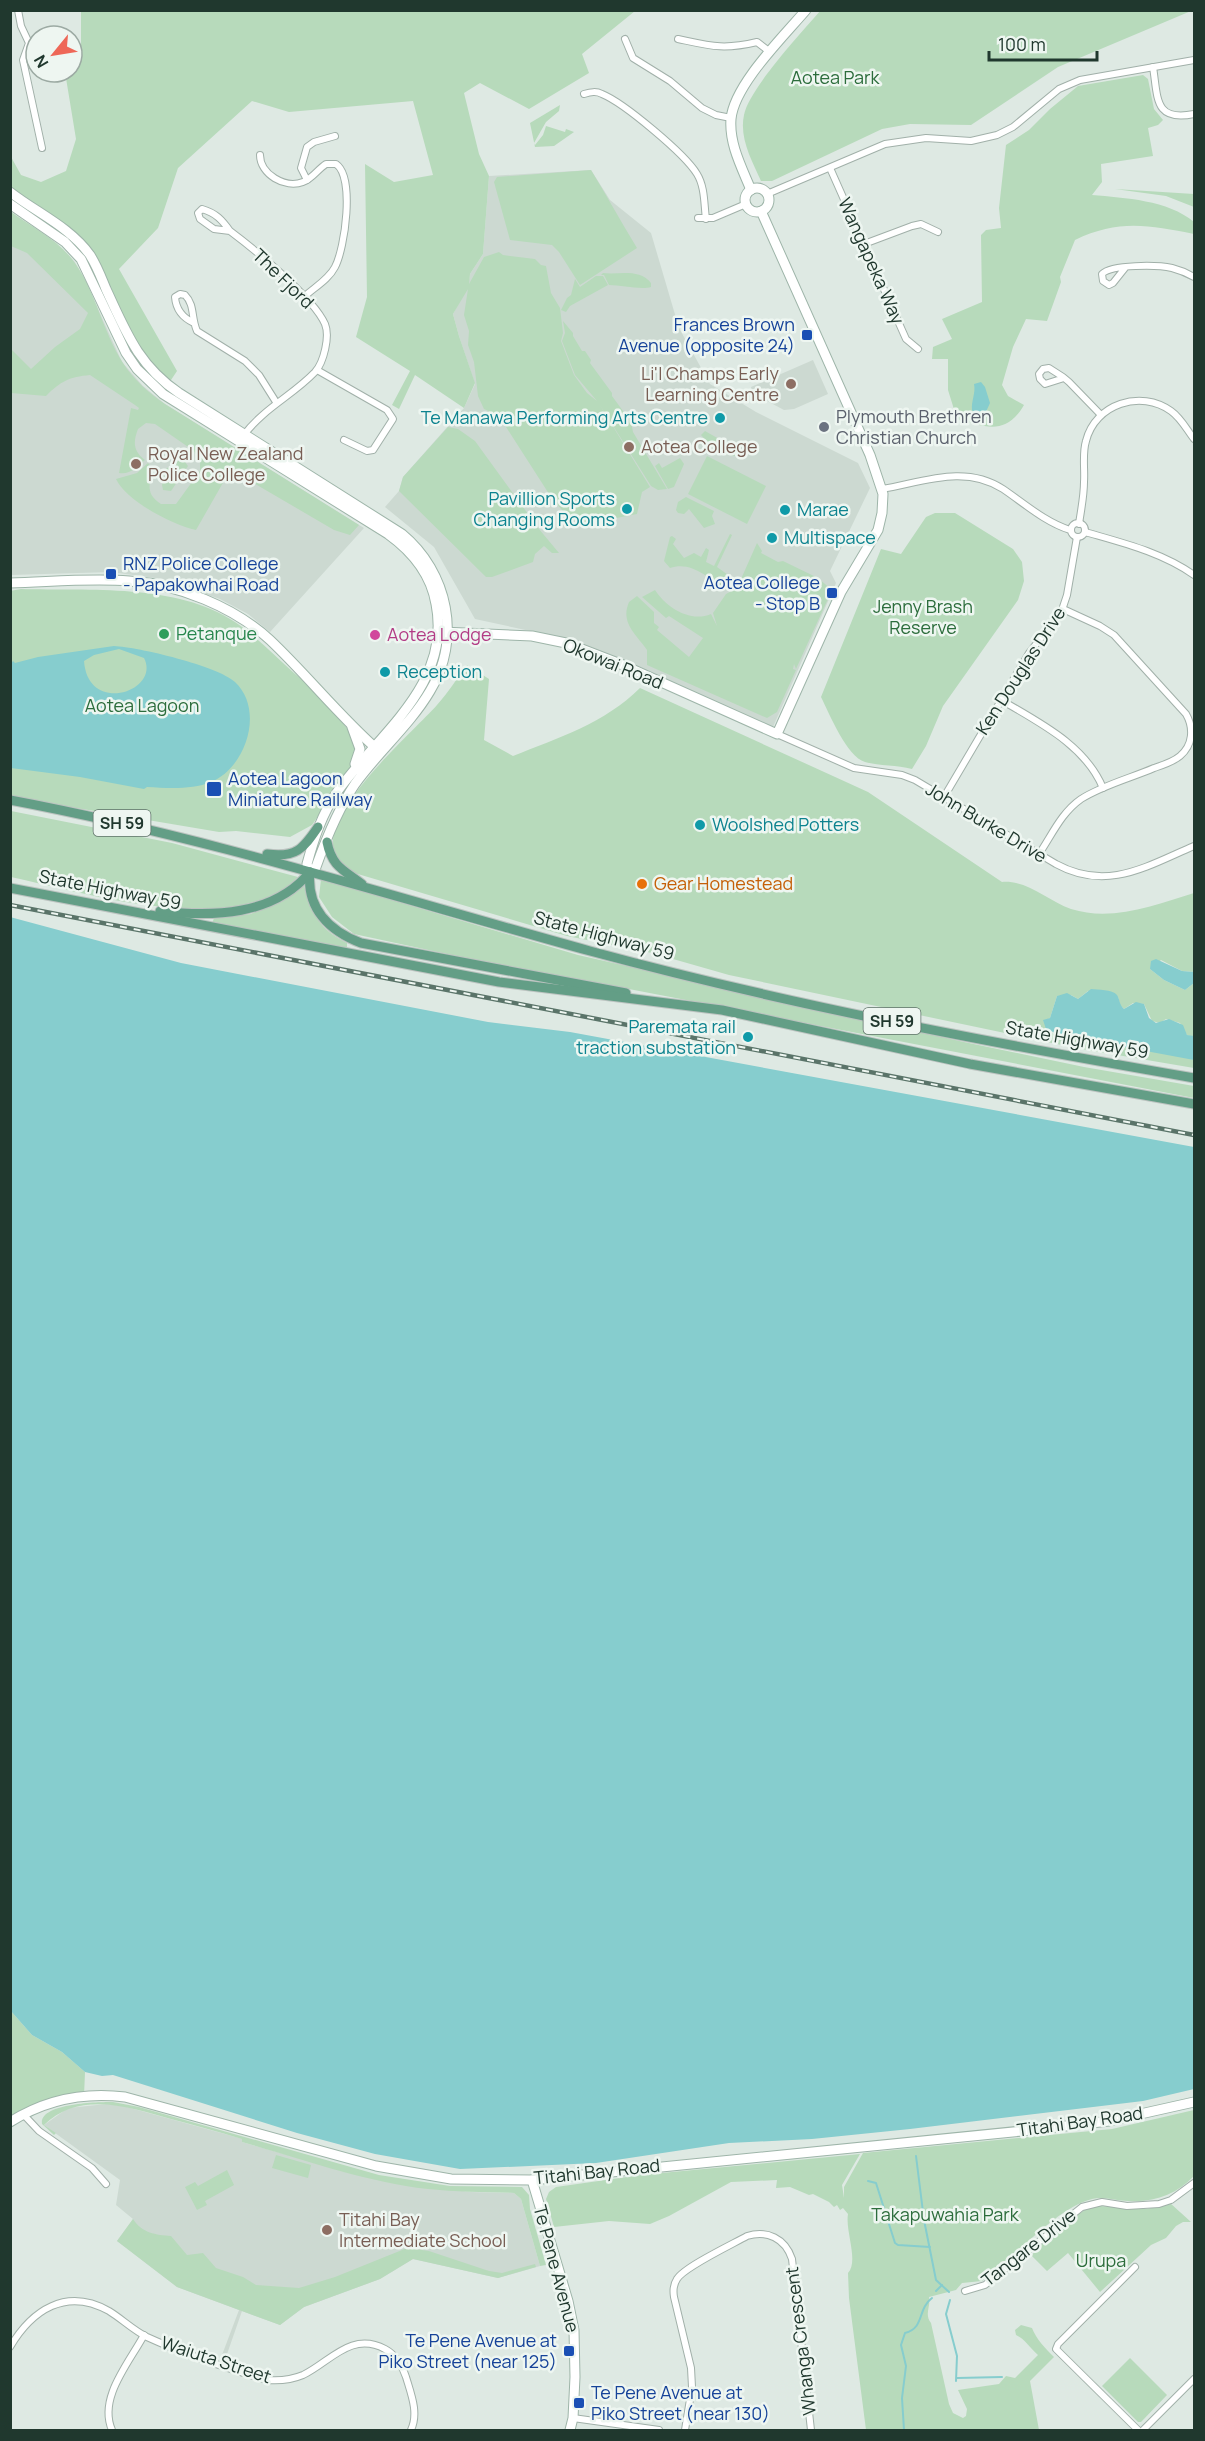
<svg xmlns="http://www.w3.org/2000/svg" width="1205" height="2441" font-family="Manrope,sans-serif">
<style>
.built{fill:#ccd9d1}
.green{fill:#b7dabb}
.water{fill:#86cdce;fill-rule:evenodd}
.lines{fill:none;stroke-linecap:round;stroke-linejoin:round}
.stream{stroke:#86cdce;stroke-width:2}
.street-casing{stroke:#a1b0a9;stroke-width:8}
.secondary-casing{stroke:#9eb5a9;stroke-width:11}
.primary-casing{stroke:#bcc3c0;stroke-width:11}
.street{stroke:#fff;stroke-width:6}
.secondary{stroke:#fff;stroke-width:9}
.primary{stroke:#639e86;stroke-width:9}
.rail-casing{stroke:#5a7469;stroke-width:4.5}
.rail{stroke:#eef6f1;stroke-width:2;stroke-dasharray:7;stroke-linecap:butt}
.transit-dot{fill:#1a4fb4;stroke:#eef6f1;stroke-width:2}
.education-dot{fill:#8d6e63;stroke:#eef6f1;stroke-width:2}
.culture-dot{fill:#0f9aa8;stroke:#eef6f1;stroke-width:2}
.worship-dot{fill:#6b7280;stroke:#eef6f1;stroke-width:2}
.leisure-dot{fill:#2e9e5b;stroke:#eef6f1;stroke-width:2}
.hotel-dot{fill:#d1479c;stroke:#eef6f1;stroke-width:2}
.food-dot{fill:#e8710a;stroke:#eef6f1;stroke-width:2}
.labels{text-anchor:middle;stroke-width:5;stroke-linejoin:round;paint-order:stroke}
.shield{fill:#eef6f1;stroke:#5e7168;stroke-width:1.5}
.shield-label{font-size:16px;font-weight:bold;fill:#20382e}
.park-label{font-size:18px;fill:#2c6d3c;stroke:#eef6f1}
.street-label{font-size:18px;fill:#20382e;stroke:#eef6f1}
.transit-label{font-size:18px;fill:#164399;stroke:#eef6f1;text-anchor:end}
.education-label{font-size:18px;fill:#785e54;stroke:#eef6f1;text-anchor:start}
.worship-label{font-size:18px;fill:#5b616d;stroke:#eef6f1;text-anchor:start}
.culture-label{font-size:18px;fill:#0d838f;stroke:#eef6f1;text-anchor:start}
.leisure-label{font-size:18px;fill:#27864d;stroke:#eef6f1;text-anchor:start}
.hotel-label{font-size:18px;fill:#b23c85;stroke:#eef6f1;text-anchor:start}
.food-label{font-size:18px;fill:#c56008;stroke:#eef6f1;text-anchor:start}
</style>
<rect width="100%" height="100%" fill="#dee9e3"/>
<g class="built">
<path d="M591 170 610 200 651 233 679 328 710 384 756 412 858 463 870 488 830 571 836 583 773 727 567 639 475 619 434 547 385 507 399 491 403 477 464 408 475 384 459 336 453 314 468 286 470 274 483 254 489 176Z"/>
<path d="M10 212 53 241 74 261 84 278 122 362 143 386 165 404 364 528 270 632 248 614 220 599 162 579 111 572 11 575Z"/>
<path d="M813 360 828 394 794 409 784 410 752 393 751 387Z"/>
<path d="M107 2104 123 2106 243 2139 242 2142 370 2178 470 2192 514 2193 521 2199 540 2266 498 2278 413 2259 380 2279 304 2307 280 2325 242 2311 226 2357 222 2355 239 2310 177 2287 117 2241 133 2219 116 2205 120 2180 44 2125 68 2108Z"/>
</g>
<g class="green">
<path d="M81 11H635L582 54 589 73 529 109 480 83 464 93 479 154 489 176 483 254 470 274 469 284 484 257 499 252 503 255 535 259 541 265 546 266 551 293 560 308 563 333 561 341 574 375 587 393 597 401 575 375 562 341 565 333 563 321 573 333V336L582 351H585L591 360 590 363 612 393V396L631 422 633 432 667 489 658 490 651 486 598 402 650 487 642 492 637 514 586 524 567 516 551 497 499 416 484 409 478 396 474 362 468 345 469 331 464 315 468 289 453 314 459 336 475 383 464 408 415 375 399 409 392 405 410 371 356 337 367 297 365 164 394 182 433 175 413 101 289 112 252 101 178 168 158 228 119 269 177 371 169 383 134 342 95 260 11 189 10 155 21 175 41 182 66 171 76 139 65 72H72V52L81 45Z"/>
<path d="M820 11V10L1191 11 1058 67 971 125 910 124 882 129 772 181H761C752 161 739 138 744 115 749 89 801 33 820 11Z"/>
<path d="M1143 75 1148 79 1154 109 1163 120 1158 125 1148 128 1153 156 1101 164 1102 182 1092 195C1125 198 1168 200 1194 222V234C1149 225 1118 219 1075 240L1060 277 1061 282 1047 321 1026 319 1013 347 1002 385 1008 396 1024 405C1006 436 986 427 957 419L948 390V359H932L933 347 952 339 942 319 982 302 981 235 986 230 1001 228 999 208 1006 145 1029 130 1050 109 1078 86Z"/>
<path d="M560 105 559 111 546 122 534 143 535 145 543 135 546 126 565 132 566 129 574 132 554 146 535 147 530 123Z"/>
<path d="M591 170C607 196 621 222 637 248L580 285 559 252 552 245 510 240 494 182 497 177Z"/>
<path d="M1115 189 1194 194V207L1166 196Z"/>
<path d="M11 212C32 227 60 241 75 263 96 293 103 332 123 363 133 379 149 393 165 404L359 525 350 535 334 530 228 468V474L196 530C173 525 126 501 116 479L137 473 148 463 151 467C151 484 144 493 161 504H176L200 471V460L194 451 155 424 146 423 138 429C133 442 133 451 145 460 137 467 130 475 119 473L131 408 138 410 139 408 135 405 90 375C69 377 61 381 46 396L11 393V349L31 369 55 347 80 329 88 313 27 253 11 246Z"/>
<path d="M603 273C619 275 639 268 651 283V287C641 290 621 285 609 285L604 275H601Z"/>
<path d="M596 276H603L608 285 570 306 566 312 561 310 567 298 571 295 575 279 580 287Z"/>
<path d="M448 427 458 429 475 441 539 529 559 553H552L544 546 535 554 533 562 492 577H486L399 491 403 477Z"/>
<path d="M705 431 735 448 741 456C725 457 712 447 701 435Z"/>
<path d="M707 456 766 486 747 524 688 494Z"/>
<path d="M182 458 188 466 171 491 163 490 162 485 166 469Z"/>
<path d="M680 458 684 464 674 487 668 489 655 466 659 463 662 468Z"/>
<path d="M686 497 714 511 712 516 715 524 704 528 689 509 684 514 678 513 676 510 678 502Z"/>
<path d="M935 513H955L1013 549 1022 562 1024 581 1018 600 943 706 926 746 912 769C897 765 880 766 865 762 847 757 829 713 821 697L881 549 901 554 926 517Z"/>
<path d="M730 534 732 535 717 567 731 577 724 589C708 578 692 561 670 568L664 561 670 537 672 536 676 539 673 544 684 558 694 553 701 557 706 548 709 550 706 562 714 566Z"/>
<path d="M757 543 762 551 761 553 778 562 783 561 818 578 832 590 796 669 794 664 793 669 796 670 777 712 767 718 647 665V650C636 634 620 623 629 602L637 596 654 612V623L659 627 657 630 689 657 703 638 669 616 666 618 642 597 655 590C666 607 690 623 711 614L717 626 713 613 726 594 745 584 746 582 741 579Z"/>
<path d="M21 589C89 591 177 583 235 622 256 636 275 656 294 673 317 693 346 719 358 749L352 766 312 825 290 837 236 831 219 832 11 797 10 591Z"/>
<path d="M467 665 489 679 484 740 513 756C558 738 605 723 640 688L868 792 1002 882C1028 880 1048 901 1071 909 1112 922 1155 905 1194 893V972L1182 971 1161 960 1150 969 1164 980 1185 990 1194 983 1193 1037 1187 1035 1180 1023 1166 1019 1160 1023 1152 1021 1144 1004 1133 1003 1124 1009 1120 1005 1118 997 1088 991 1078 999 1071 995 1057 996 1050 1018 1044 1021 1053 1034 1191 1058 1194 1060V1068L1076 1048 729 975 652 953 567 936 351 872C342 866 334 859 333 848 328 805 410 735 437 705 448 693 457 678 467 665Z"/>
<path d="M11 811 172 843 298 877C236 940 86 893 11 877Z"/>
<path d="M321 879 578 955 964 1042 1084 1067 1194 1086V1098L447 954 354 934 332 917 319 897Z"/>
<path d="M304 886C314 916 318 928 347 943V949L212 924 214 918 251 914Z"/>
<path d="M10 2010 32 2035 62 2052 85 2072 84 2096 11 2122Z"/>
<path d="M113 2102 139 2107 379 2175 450 2186 522 2187 529 2195 530 2209 546 2265 540 2266 521 2199 514 2193C485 2192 457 2192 428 2189 365 2182 302 2159 242 2142V2139C219 2132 195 2125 171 2119 130 2107 79 2090 44 2125L56 2133 54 2135 42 2124C39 2103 98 2102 113 2102Z"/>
<path d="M1194 2110V2176C1177 2194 1154 2203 1128 2201 1116 2201 1105 2196 1092 2199 1054 2209 1014 2259 982 2281L962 2283 956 2290 929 2297C931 2307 924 2314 931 2323L949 2404 953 2413 963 2418 966 2416 967 2409 958 2390 999 2384 1006 2376 1015 2378 1038 2355C1030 2348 1025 2339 1016 2335L1015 2330 1021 2325 1032 2328C1036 2339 1046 2349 1054 2357L1030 2381 1039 2430H866L849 2298 848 2273C859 2261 845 2231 848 2214L843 2208 840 2210 837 2205 834 2207 829 2202 813 2194 809 2195 790 2187 776 2188 777 2180 731 2182 669 2216 650 2224 609 2221 554 2227 546 2199 549 2192 556 2187 641 2175 860 2154 842 2185 844 2198V2187L863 2153 1112 2129Z"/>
<path d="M276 2155 311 2165 308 2178 272 2168Z"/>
<path d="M227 2170 234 2185 205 2201 207 2205 197 2210 185 2187 195 2182 198 2186Z"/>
<path d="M1170 2203 1191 2222H1183L1176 2226 1166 2238 1151 2245 1100 2292 1068 2253 1047 2271 1032 2256 1037 2245 1086 2209 1098 2206 1147 2209Z"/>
<path d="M133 2219C142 2233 156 2235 171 2236L187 2255 203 2253 216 2268 243 2277 256 2285 299 2288 335 2277 407 2248 429 2251 489 2271 502 2273 535 2264 536 2267 498 2278 413 2259 380 2279 304 2307 280 2325 177 2287 117 2241Z"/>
<path d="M1130 2358 1167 2395 1141 2422H1138L1102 2386Z"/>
</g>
<g class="water">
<path d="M981 382 985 387 990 403 985 414 979 417 972 410C971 401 976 393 974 384Z"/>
<path d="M114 646C138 647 218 666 235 682 265 710 246 768 211 782 192 790 167 788 147 787L144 789 80 777 11 768 10 665 13 661 15 663 38 657ZM119 649 144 658C161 691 88 716 84 661L94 655Z"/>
<path d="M10 917 181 963 488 1022 570 1032 1194 1147V2089L1143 2101 910 2129 812 2139 729 2143 596 2163 460 2169 375 2154 297 2133 113 2075 102 2076 85 2072 62 2052 32 2035 10 2010Z"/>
<path d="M1156 959 1182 971 1194 972V983L1185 990 1164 980 1150 969 1151 961Z"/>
<path d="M1091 989C1098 990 1112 989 1117 995 1120 1000 1119 1004 1124 1009L1136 1002 1144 1004 1149 1018 1156 1023 1169 1019 1183 1025 1187 1035 1194 1036V1060L1060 1035 1046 1029 1043 1020 1050 1018 1057 996 1067 993 1078 999Z"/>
</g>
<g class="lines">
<g class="stream">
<path d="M916 2156 924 2220 936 2280 949 2292"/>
<path d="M868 2181 876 2183 895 2243 898 2245 930 2247"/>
<path d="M936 2291 942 2285"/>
<path d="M950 2300 946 2314 957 2356 956 2381"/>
<path d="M957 2378 1002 2377"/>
<path d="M904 2430 902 2398 906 2366 901 2345 905 2333C925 2328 917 2309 932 2298"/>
</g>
<defs>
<g id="street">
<path d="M18 10 21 26 29 43 23 60 42 148"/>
<path d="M625 39 633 58 670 81 702 108 716 115 731 118"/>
<path d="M678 39C711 46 723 50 757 42L770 52"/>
<path d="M1153 67C1158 98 1154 122 1194 114"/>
<path d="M584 94C591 92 596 91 602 94 624 103 685 154 697 174 705 187 704 204 706 219"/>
<path d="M260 155C260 174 285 189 303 182 312 179 318 169 326 164H336C355 177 345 248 335 267 329 279 315 287 305 296"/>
<path d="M830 168 906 339 918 349"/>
<path d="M307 180 301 168 307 147 314 142 335 136"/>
<path d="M767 194 885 144 926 138 971 141 997 135 1013 127 1059 89 1080 80 1194 60"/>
<path d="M698 218H713L746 204"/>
<path d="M230 231 214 229 200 219 198 213 202 209C216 213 222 220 230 231 254 249 313 297 325 324 330 336 324 362 315 372 292 396 265 407 243 436"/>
<path d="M864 244 912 226 921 224 938 232"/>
<path d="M1125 268 1113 283 1109 285 1103 281 1102 274C1112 264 1158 265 1172 268 1180 270 1187 273 1194 277"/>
<path d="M194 323C183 318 176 310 175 297L180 294 185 295C195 305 191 318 197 331L245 361 259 375 276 402"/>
<path d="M317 370 387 410 393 419 373 450 367 451 344 440"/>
<path d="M1064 378 1045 384 1040 379 1039 374 1043 369 1049 368 1063 377 1069 382 1101 415"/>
<path d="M882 489C923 482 965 464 1003 489 1025 504 1045 522 1070 530"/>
<circle cx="1078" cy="530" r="7"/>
<path d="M1079 524C1081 510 1084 496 1084 482 1085 469 1082 454 1086 441 1095 404 1141 389 1171 411 1181 418 1187 430 1194 439"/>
<path d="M1085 532C1123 543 1161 552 1194 575"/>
<path d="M1001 700C1040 723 1085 745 1103 788"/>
<path d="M777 734 854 768 902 775 915 780 1056 864C1107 892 1147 866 1194 846"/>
<path d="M944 797 1029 653 1061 613 1067 595 1077 537"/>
<path d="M1039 854C1052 835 1061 813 1081 799 1103 785 1131 778 1154 768 1163 765 1173 762 1180 756 1193 745 1194 728 1186 714L1114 635 1100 626 1063 609"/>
<path d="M23 2114 39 2131 92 2168 106 2184"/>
<path d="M1135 2267 1058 2344 1056 2349 1138 2430"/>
<path d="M965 2291 985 2285 1082 2207 1102 2202 1127 2206 1159 2204 1171 2200 1194 2183"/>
<path d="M10 2347C32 2310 66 2287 109 2311 122 2319 133 2330 147 2337 182 2353 229 2369 267 2380 279 2381 291 2380 303 2375 330 2362 351 2331 385 2349 396 2355 402 2365 406 2377 411 2394 419 2413 411 2430"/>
<path d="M573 2418 659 2430"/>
<path d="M112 2430C98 2398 129 2363 144 2335"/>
<path d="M685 2430 692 2387 691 2368 674 2297C673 2291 673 2285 677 2279 684 2267 733 2244 747 2236 767 2230 785 2238 792 2259L811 2430"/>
<path d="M1143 2430 1194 2379"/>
</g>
<g id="secondary">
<circle cx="757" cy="200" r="12"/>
<path d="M751 190C742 168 729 144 731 119 734 85 783 37 806 10"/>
<path d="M10 192C37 213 70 227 90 255 97 266 101 277 106 289 126 332 138 365 179 393L402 534C448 572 462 639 430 691 410 725 378 752 355 784 338 809 326 839 316 867L310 872 307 864C314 838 322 814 337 792 378 734 452 685 436 604 431 574 413 552 388 534L163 394 137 369 126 353 81 259 65 242 10 204"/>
<path d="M10 583C50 582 90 578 129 581 178 584 234 607 270 640 308 676 340 717 379 751"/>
<path d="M442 632 532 636 566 643 623 665 777 734 841 592 878 530 882 513 883 494 870 455 761 211"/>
<path d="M352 727 360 749 355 764"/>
<path d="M10 2122C45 2100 85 2092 125 2097L376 2166 451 2179 532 2180 1022 2131 1109 2121 1194 2102"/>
<path d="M532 2180 568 2301 574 2330 575 2377 573 2418 570 2430"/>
</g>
<g id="primary">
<path d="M10 800C207 837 397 898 590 951 789 1005 992 1043 1194 1078"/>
<path d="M327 842C332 867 344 870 362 884"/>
<path d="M267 854C296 858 303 849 318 827"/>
<path d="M310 872C306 908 329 931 361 943L626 993"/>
<path d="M10 888 499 982 722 1010 970 1064 1194 1104"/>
<path d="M160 911C212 917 274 916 310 872"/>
</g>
</defs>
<use href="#street" class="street-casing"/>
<use href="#secondary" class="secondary-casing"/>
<use href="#primary" class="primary-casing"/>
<use href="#street" class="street"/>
<use href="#secondary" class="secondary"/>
<use href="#primary" class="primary"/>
<defs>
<path id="rail" d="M10 905 1194 1135"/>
</defs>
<use href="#rail" class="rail-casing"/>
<use href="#rail" class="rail"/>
</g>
<g class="transit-dot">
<rect x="801" y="329" width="12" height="12" rx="3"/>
<rect x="105" y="568" width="12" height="12" rx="3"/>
<rect x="826" y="587" width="12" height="12" rx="3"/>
<rect x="206" y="781" width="16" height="16" rx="3"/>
<rect x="563" y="2345" width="12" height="12" rx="3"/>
<rect x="573" y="2397" width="12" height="12" rx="3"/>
</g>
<g class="education-dot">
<circle cx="791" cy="384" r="6"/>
<circle cx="629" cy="447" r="6"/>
<circle cx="136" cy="464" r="6"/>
<circle cx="327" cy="2230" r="6"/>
</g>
<g class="culture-dot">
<circle cx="720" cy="418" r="6"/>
<circle cx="627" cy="509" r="6"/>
<circle cx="785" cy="510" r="6"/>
<circle cx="772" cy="538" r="6"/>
<circle cx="385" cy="672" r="6"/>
<circle cx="700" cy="825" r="6"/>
<circle cx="748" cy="1037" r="6"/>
</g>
<circle class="worship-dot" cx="824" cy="427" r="6"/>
<circle class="leisure-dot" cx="164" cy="634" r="6"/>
<circle class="hotel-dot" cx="375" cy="635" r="6"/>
<circle class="food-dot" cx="642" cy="884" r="6"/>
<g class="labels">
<g class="shield">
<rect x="93.5" y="810" width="57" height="26" rx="4.5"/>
<rect x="863.5" y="1008" width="57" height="26" rx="4.5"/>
</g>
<g class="shield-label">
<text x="122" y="829">SH 59</text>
<text x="892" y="1027">SH 59</text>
</g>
<g class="park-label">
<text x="835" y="84">Aotea Park</text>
<text x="923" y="613">Jenny Brash<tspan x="923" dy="21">Reserve</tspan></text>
<text x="142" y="712">Aotea Lagoon</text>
<text x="945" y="2221">Takapuwahia Park</text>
<text x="1101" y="2267">Urupa</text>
</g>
<g class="street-label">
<text transform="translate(871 261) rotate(66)" y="6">Wangapeka Way</text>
<text transform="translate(283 279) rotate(44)" y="6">The Fjord</text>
<text transform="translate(613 664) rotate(22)" y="6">Okowai Road</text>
<text transform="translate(1021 671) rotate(-57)" y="6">Ken Douglas Drive</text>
<text transform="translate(986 823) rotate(31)" y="6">John Burke Drive</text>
<text transform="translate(110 890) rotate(11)" y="6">State Highway 59</text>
<text transform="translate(604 936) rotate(15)" y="6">State Highway 59</text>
<text transform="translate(1077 1040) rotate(10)" y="6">State Highway 59</text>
<text transform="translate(1080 2122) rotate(-8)" y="6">Titahi Bay Road</text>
<text transform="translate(597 2172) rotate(-6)" y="6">Titahi Bay Road</text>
<text transform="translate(1029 2248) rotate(-38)" y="6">Tangare Drive</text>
<text transform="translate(556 2269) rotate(75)" y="6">Te Pene Avenue</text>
<text transform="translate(801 2341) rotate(-97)" y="6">Whanga Crescent</text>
<text transform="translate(216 2360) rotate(18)" y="6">Waiuta Street</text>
</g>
<g class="transit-label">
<text x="795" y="331">Frances Brown<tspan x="795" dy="21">Avenue (opposite 24)</tspan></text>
<text x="123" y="570" text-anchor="start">RNZ Police College<tspan x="123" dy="21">- Papakowhai Road</tspan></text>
<text x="820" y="589">Aotea College<tspan x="820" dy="21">- Stop B</tspan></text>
<text x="228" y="785" text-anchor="start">Aotea Lagoon<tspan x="228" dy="21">Miniature Railway</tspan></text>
<text x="557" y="2347">Te Pene Avenue at<tspan x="557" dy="21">Piko Street (near 125)</tspan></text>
<text x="591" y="2399" text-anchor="start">Te Pene Avenue at<tspan x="591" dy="21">Piko Street (near 130)</tspan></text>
</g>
<g class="education-label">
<text x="779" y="380" text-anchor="end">Li'l Champs Early<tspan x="779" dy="21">Learning Centre</tspan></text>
<text x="641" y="453">Aotea College</text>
<text x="148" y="460">Royal New Zealand<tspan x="148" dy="21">Police College</tspan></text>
<text x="339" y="2226">Titahi Bay<tspan x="339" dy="21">Intermediate School</tspan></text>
</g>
<g class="worship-label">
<text x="836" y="423">Plymouth Brethren<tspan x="836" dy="21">Christian Church</tspan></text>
</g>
<g class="culture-label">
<text x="708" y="424" text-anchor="end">Te Manawa Performing Arts Centre</text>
<text x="615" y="505" text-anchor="end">Pavillion Sports<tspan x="615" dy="21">Changing Rooms</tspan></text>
<text x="797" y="516">Marae</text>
<text x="784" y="544">Multispace</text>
<text x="397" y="678">Reception</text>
<text x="712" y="831">Woolshed Potters</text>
<text x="736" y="1033" text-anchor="end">Paremata rail<tspan x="736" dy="21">traction substation</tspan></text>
</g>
<g class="leisure-label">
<text x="176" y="640">Petanque</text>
</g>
<g class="hotel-label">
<text x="387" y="641">Aotea Lodge</text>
</g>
<g class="food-label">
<text x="654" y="890">Gear Homestead</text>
</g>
</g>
<rect width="1205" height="2441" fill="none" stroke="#20382e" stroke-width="24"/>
<g transform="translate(54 54) rotate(240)"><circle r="28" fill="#eef6f1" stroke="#9caaa3" stroke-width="1.5"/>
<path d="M0-4.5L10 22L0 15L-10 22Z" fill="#ee6757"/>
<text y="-9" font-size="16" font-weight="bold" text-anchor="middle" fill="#20382e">N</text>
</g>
<path d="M989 51v9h108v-9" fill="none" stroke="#20382e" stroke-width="3"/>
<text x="998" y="51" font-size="18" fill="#20382e" stroke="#eef6f1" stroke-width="4.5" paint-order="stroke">100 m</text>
</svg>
